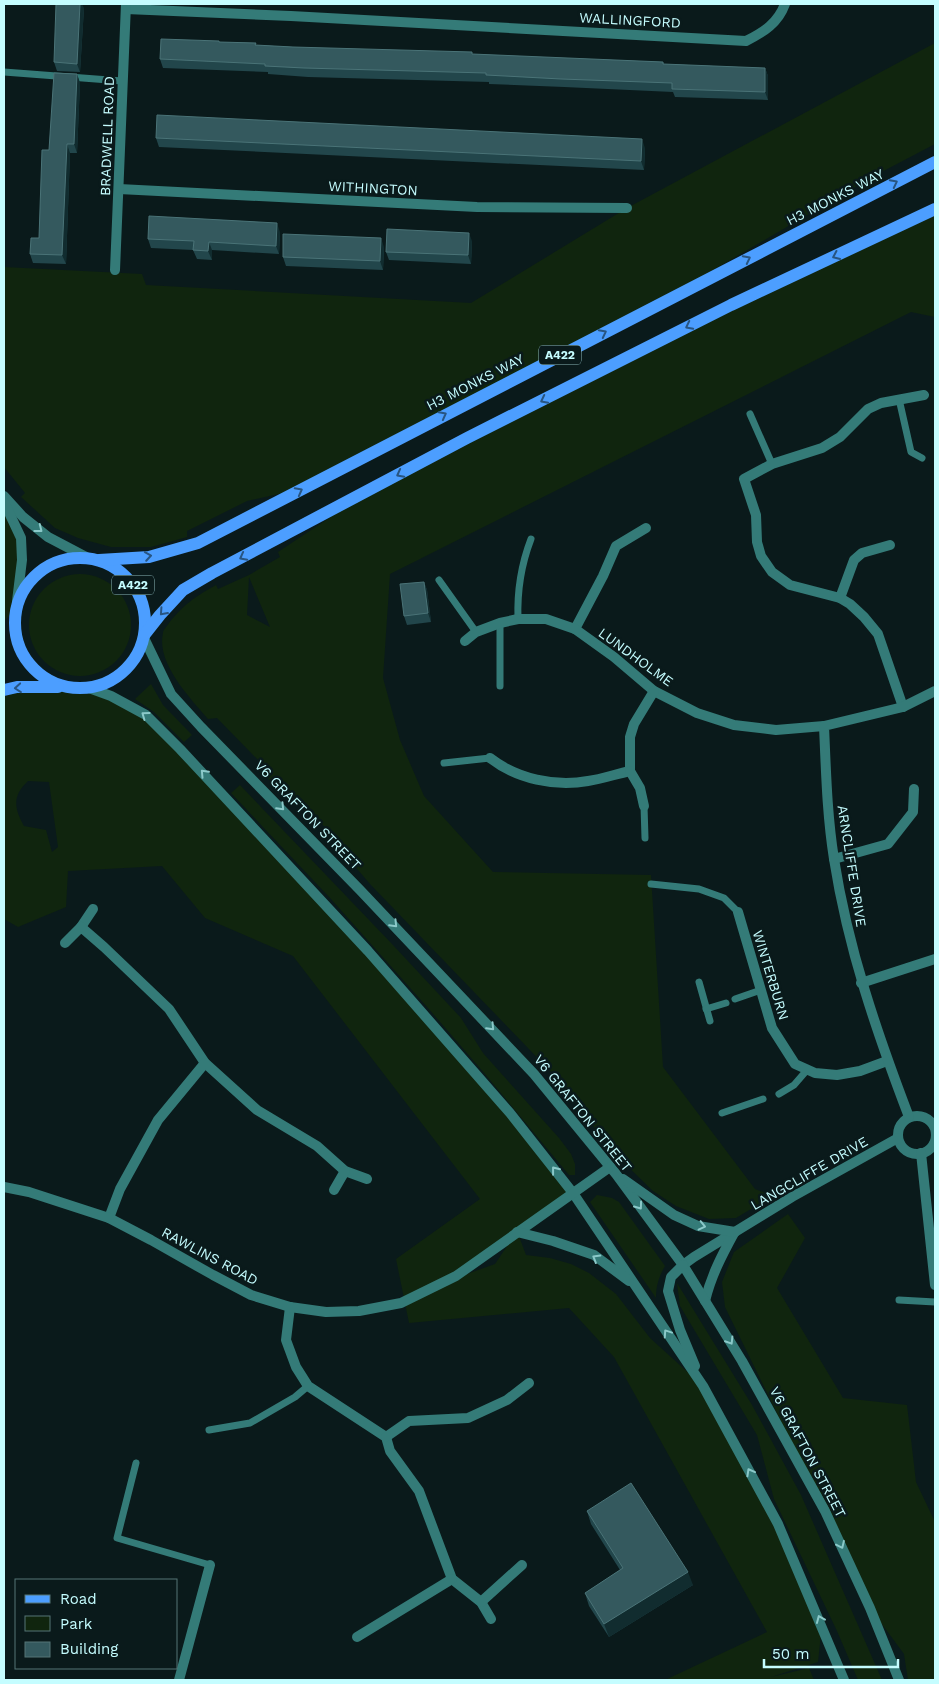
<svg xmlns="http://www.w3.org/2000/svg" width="939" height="1684" font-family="'Work Sans',sans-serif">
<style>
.green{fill:#10250e;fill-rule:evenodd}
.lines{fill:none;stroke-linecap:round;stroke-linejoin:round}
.service{stroke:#347b78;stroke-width:7}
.minor{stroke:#347b78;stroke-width:10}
.tertiary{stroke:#347b78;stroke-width:10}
.primary{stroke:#4c9eff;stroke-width:12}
.wall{fill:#22464b}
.shaded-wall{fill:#112c2f}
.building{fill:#34595e;stroke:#4a7377}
.oneway{stroke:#285582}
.oneway2{stroke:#8bc9c9}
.labels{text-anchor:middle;stroke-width:5;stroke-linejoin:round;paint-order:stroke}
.shield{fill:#0a1a1b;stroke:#8db9bb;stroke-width:1}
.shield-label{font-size:12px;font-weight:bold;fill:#c5fdff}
.street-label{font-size:14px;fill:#c5fdff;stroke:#0a1a1b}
</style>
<rect width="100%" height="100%" fill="#0a1a1b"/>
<g class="green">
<path d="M935 43V144L874 176 612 329 305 488 247 501 187 531V537L151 547H111L78 538 55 528 21 497 25 493 4 467V267L142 274 146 285 471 303 627 208Z"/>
<path d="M935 212V317L911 312 390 574 383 678 400 740 424 796 493 872 651 875 663 1067 755 1189 773 1196 736 1218 709 1219 676 1206 653 1191 615 1154 553 1074 370 884 341 850 328 830 308 810 255 768 261 763 217 718 208 719C190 698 156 663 163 633 163 630 167 626 169 623 184 604 195 597 216 585L218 589 249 575 280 557 278 552 376 487 467 438ZM249 577 270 627 247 615Z"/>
<path d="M4 502 21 538 17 601 15 610 4 621Z"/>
<circle cx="80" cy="625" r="51"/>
<path d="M151 684 163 705 192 735 184 742 154 712 135 699Z"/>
<path d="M17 687 89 688 146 715 368 951 573 1193 517 1231 526 1255 550 1258 571 1264 589 1273 616 1294 650 1338 703 1386 778 1524 822 1624 818 1662 771 1677 809 1668 814 1680H665L767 1632 614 1357 569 1308 409 1323 396 1259 480 1199 293 956 205 918 162 866 68 871 66 907 18 927 4 919V690ZM28 781 49 782 58 847 52 852 46 830 24 826C14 808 12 796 28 781ZM516 1233 495 1264 439 1284Z"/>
<path d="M240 785 392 944 461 1018 483 1053 559 1138 571 1154 575 1164V1175H569L485 1074 428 1008 331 899 231 793Z"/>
<path d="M597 1195 612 1198 619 1202 665 1266C659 1277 656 1285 656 1298L590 1202Z"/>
<path d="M788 1214 805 1238 777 1288 843 1398 907 1405 916 1482 935 1522V1680H908L904 1654 870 1608 825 1511 725 1307 722 1282 734 1252Z"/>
<path d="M677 1283 752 1405 801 1495 882 1680H858L837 1631 774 1499 757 1435 680 1306Z"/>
</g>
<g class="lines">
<g class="service">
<path d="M4 72 122 81"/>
<path d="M899 399 911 452 922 458"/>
<path d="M750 414 772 464"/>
<path d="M439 580 476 632"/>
<path d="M518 619C517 591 521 565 531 539"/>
<path d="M500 623V686"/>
<path d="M444 763 490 758"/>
<path d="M644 806 645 838"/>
<path d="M651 884 699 889 724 898 738 912"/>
<path d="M699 982 710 1021"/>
<path d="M735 999 761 990"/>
<path d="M706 1009 726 1003"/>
<path d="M779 1094 794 1085 807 1070"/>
<path d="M722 1113 763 1099"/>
<path d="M899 1300 935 1302"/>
<path d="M209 1430 250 1423 295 1397 308 1386"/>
<path d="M136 1463 117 1538 210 1565"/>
</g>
<g class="minor">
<path d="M126 9 291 16 746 41C764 32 778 23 785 4"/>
<path d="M119 189 477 207 627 208"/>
<path d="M115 270 126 4"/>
<path d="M840 598 854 560 862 553 890 545"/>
<path d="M575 629 603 576 616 546 646 528"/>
<path d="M465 641 476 632 500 623 518 619H546L575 629 614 657 654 691 697 713 734 725 776 730 824 726"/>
<path d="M903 707 878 634 864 617 850 604 840 598 790 585 772 572 761 556 757 542 756 515 744 479 772 464 822 448 840 437 868 409 881 403 924 395"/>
<path d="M490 758C517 779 555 787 588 781 602 779 616 774 630 771V737L634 724 654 691"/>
<path d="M630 771 640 788 644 806"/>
<path d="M834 859 888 844 913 812 914 789"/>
<path d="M738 912 772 1028 795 1064 815 1073 837 1075 860 1071 887 1061"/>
<path d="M81 927 93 909"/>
<path d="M65 943 81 927 104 947 169 1009 205 1063 257 1110 317 1146 345 1171 367 1179"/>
<path d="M861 983 935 959"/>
<circle cx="917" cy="1135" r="19"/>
<path d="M909 1117C877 1033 848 949 834 859 827 815 826 771 824 726L903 707 935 691"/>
<path d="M921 1153 935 1285"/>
<path d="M334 1190 345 1171"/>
<path d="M109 1218 120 1189 158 1120 205 1063"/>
<path d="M683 1265 694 1257 792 1197 898 1138"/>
<path d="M705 1301C711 1276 722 1255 734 1233"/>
<path d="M290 1307 286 1340 296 1367 308 1386 386 1437 390 1451 419 1491 452 1579 481 1602 491 1619"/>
<path d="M386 1437 409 1421 468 1418 507 1400 529 1383"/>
<path d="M481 1602 522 1565"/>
<path d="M357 1637 452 1579"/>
<path d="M179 1680 210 1565"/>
</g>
<g class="tertiary">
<path d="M4 496 23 517 48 537 86 557"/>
<path d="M4 502 21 538 22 560 17 601"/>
<path d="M144 638 171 694 201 727 360 890 534 1074 616 1174 683 1265 742 1361 825 1511 870 1608 899 1680"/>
<path d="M89 688 111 696 146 715 180 749 368 951 510 1113 573 1193 703 1386 778 1524 844 1680"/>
<path d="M623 1179 674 1215 698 1226 735 1232"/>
<path d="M4 1187 29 1192 109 1218 151 1240 213 1275 251 1295 290 1307 326 1312 359 1311 401 1303 456 1276 610 1167"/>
<path d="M517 1232 553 1241 594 1255 629 1281"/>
<path d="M683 1265 671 1277 668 1291 680 1330 695 1366"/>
</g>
<g class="primary">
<circle cx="80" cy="623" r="65"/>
<path d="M99 560 149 557 198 543 935 162"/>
<path d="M145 634 160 615 183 590 212 573 467 438 731 305 935 209"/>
<path d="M4 690 17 687H58"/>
</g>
</g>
<g class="wall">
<path d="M84 8 80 72 57 71 54 62Z"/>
<path d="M220 42 256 43V45L293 47 663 62 664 64 765 68 768 76V100L675 97 673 92 564 87 489 84V82L308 77 268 74V72L163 68 160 59Z"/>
<path d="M77 74 80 83 77 153H70L66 264 33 263 30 254 39 238 49 150Z"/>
<path d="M156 138 645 148 644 170 159 147Z"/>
<path d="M280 232 279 254 212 250V260L197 259 193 250 151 248 148 239Z"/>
<path d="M472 241 471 264 389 260 386 252Z"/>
<path d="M384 247 383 270 286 266 283 257Z"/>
<path d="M424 582 427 590 431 622 407 625 404 616Z"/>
<path d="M587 1511 693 1585 609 1637 589 1606 585 1593 620 1570 591 1524Z"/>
</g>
<g class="shaded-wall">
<path d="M79 4H82L84 8 80 72 77 64Z"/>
<path d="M765 68 768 76V100L765 92Z"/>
<path d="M77 74 80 83 77 153 74 144Z"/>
<path d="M642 139 645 148 644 170 641 161Z"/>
<path d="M67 144 70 153 66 264 62 255Z"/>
<path d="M277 223 280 232 279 254 276 246Z"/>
<path d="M469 233 472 241 471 264 468 255Z"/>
<path d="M381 238 384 247 383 270 380 261Z"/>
<path d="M209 242 212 250V260L208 251Z"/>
<path d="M424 582 427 590 431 622 428 613Z"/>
<path d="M688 1572 693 1585 609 1637 604 1624Z"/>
</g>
<g class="building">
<path d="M56 4H80L77 64 54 62Z"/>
<path d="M161 39 219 41V42L256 43 255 45 293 47 472 52V54L663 62V64L765 68V92L672 89V83L561 79 486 75V73L304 68 265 66V64L160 59Z"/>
<path d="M54 73 77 74 74 144H67L62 255 30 254 31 238H39L42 150H49Z"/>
<path d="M157 115 642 139 641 161 156 138Z"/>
<path d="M149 216 277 223 276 246 209 242 208 251 193 250 194 241 148 239Z"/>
<path d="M387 229 469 233 468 255 386 252Z"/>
<path d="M283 234 381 238 380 261 283 257Z"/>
<path d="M424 582 428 613 404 616 400 584Z"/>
<path d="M631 1483 688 1572 604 1624 585 1593 623 1568 587 1511Z"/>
</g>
<defs><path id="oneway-chevron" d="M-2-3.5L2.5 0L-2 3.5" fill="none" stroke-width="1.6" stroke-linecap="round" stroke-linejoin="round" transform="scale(1.25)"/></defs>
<g class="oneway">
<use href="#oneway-chevron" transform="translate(894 183) rotate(-27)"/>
<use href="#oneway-chevron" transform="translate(836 256) rotate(155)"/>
<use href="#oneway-chevron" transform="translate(747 259) rotate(-27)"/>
<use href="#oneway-chevron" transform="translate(689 326) rotate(153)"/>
<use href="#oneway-chevron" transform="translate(603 333) rotate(-27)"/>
<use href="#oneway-chevron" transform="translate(544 400) rotate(153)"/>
<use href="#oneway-chevron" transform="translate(443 415) rotate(-28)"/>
<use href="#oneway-chevron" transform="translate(400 474) rotate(152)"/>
<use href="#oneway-chevron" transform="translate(299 491) rotate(-28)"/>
<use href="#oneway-chevron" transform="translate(148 556) rotate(-9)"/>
<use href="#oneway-chevron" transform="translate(243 557) rotate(152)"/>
<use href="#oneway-chevron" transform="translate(163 612) rotate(132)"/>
<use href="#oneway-chevron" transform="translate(18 688) rotate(175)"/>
</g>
<g class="oneway2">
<use href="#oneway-chevron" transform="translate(39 529) rotate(38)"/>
<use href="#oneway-chevron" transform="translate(145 715) rotate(-144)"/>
<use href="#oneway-chevron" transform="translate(204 773) rotate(-133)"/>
<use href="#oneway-chevron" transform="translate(281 807) rotate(46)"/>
<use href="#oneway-chevron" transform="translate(394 924) rotate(46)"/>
<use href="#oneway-chevron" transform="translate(491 1027) rotate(47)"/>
<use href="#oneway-chevron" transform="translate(555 1170) rotate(-128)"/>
<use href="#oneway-chevron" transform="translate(639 1206) rotate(54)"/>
<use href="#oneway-chevron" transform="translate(702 1226) rotate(13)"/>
<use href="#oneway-chevron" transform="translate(596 1258) rotate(-149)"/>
<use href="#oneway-chevron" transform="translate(667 1333) rotate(-124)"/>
<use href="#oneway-chevron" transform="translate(730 1341) rotate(58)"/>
<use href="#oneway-chevron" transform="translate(750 1472) rotate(-119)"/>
<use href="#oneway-chevron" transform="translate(841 1545) rotate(65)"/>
<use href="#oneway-chevron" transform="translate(820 1619) rotate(-113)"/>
</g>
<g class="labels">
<g class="shield">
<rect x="539" y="345.5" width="42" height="19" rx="4"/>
<rect x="112" y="575.5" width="42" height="19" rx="4"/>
</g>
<g class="shield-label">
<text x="560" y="359">A422</text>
<text x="133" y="589">A422</text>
</g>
<g class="street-label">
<text transform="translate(630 20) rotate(3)" y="5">WALLINGFORD</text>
<text transform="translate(107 136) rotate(-88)" y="5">BRADWELL ROAD</text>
<text transform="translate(373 188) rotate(3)" y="5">WITHINGTON</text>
<text transform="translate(835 197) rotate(-27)" y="5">H3 MONKS WAY</text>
<text transform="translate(475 382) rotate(-27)" y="5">H3 MONKS WAY</text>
<text transform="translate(636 657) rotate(36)" y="5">LUNDHOLME</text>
<text transform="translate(308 815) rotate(46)" y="5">V6 GRAFTON STREET</text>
<text transform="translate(852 866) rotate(81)" y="5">ARNCLIFFE DRIVE</text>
<text transform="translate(771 975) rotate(73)" y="5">WINTERBURN</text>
<text transform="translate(583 1113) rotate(51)" y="5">V6 GRAFTON STREET</text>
<text transform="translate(809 1173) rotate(-30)" y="5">LANGCLIFFE DRIVE</text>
<text transform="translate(210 1256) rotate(28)" y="5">RAWLINS ROAD</text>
<text transform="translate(808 1452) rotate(62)" y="5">V6 GRAFTON STREET</text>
</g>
</g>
<rect width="939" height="1684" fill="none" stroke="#c5fdff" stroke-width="10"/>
<rect x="15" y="1579" width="162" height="90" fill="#0a1a1b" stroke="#557576"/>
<rect x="25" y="1595" width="25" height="8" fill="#4c9eff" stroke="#557576"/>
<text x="60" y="1604" font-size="15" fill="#c5fdff">Road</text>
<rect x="25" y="1616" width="25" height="15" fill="#10250e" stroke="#557576"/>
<text x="60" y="1629" font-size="15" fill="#c5fdff">Park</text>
<rect x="25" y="1642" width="25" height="15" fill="#34595e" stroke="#557576"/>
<text x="60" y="1654" font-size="15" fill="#c5fdff">Building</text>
<path d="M764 1659v8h134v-8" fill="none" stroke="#c5fdff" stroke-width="2.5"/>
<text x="772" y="1659" font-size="15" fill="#c5fdff" stroke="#0a1a1b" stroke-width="4" paint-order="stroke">50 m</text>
</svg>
